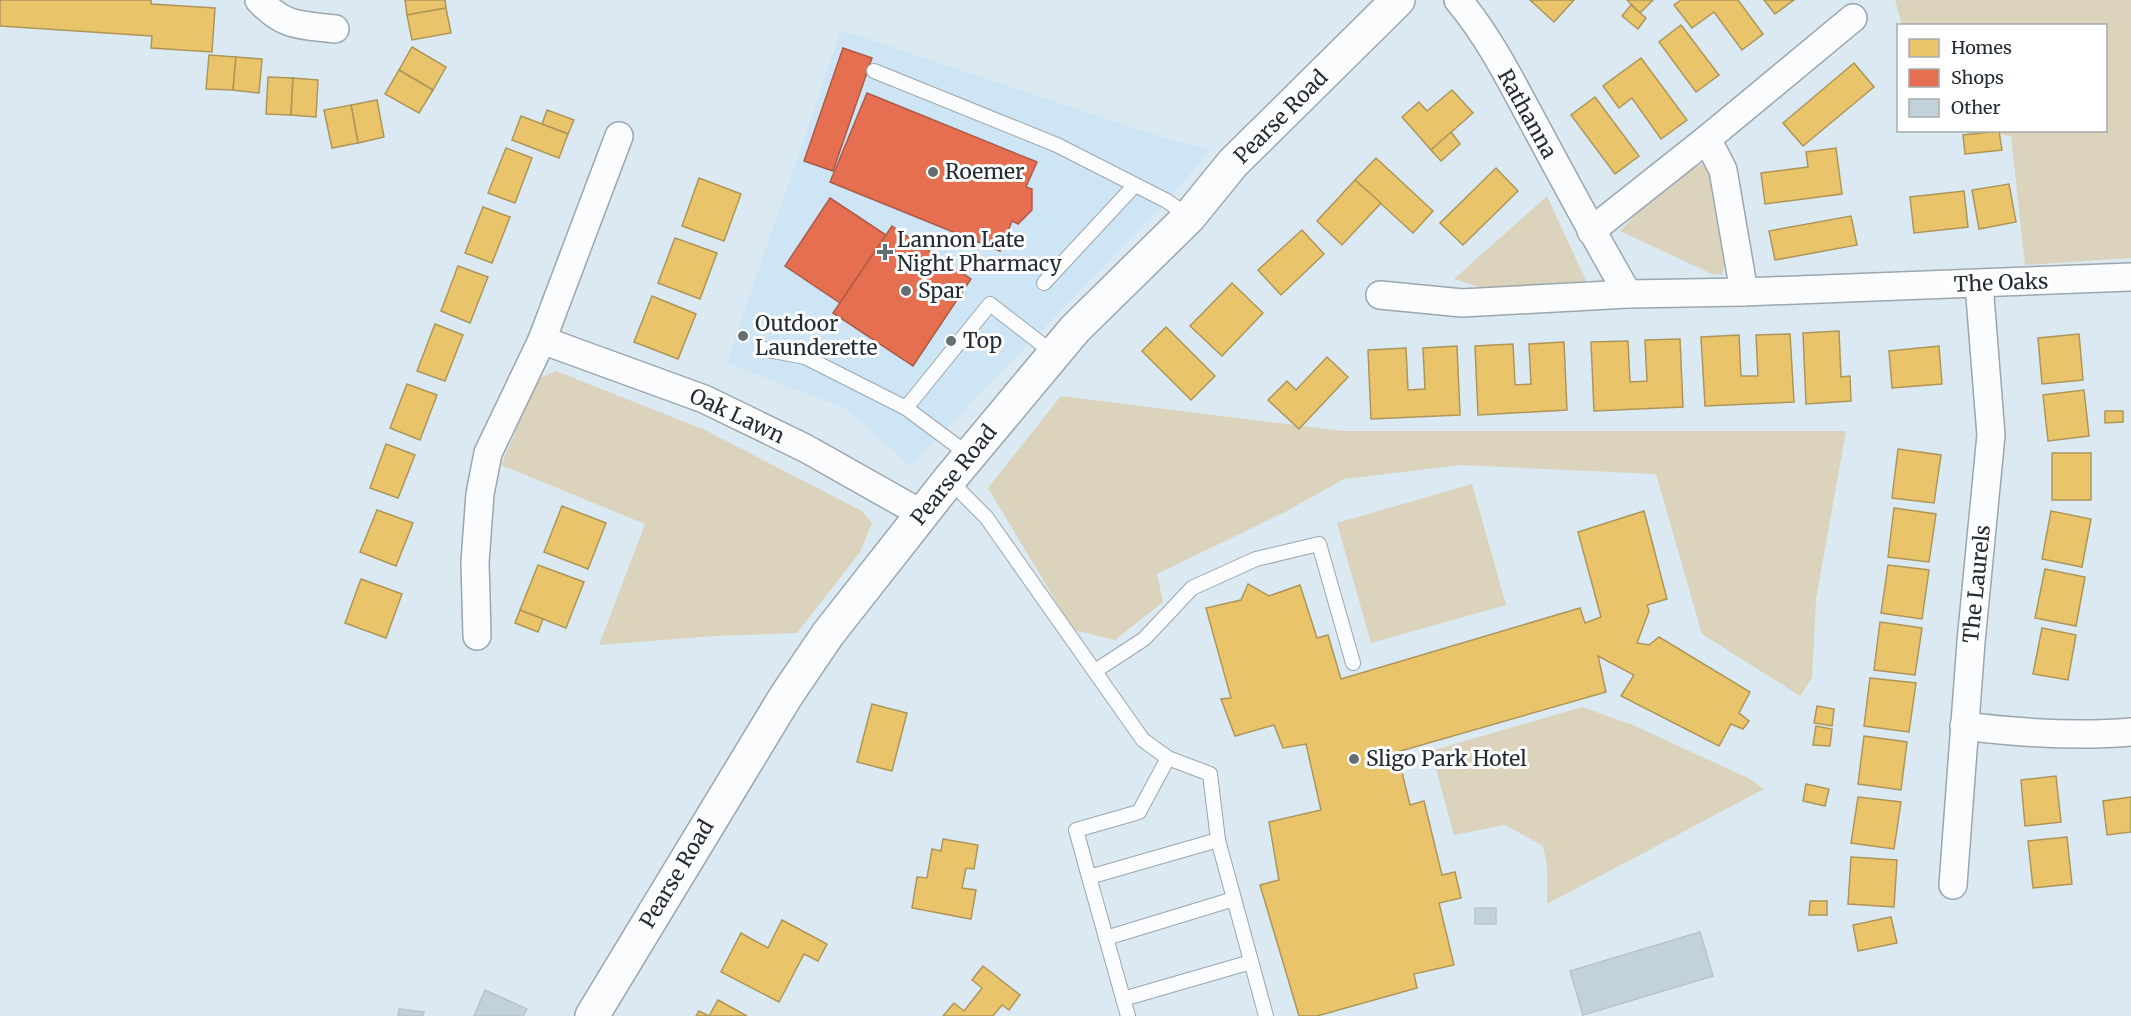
<svg xmlns="http://www.w3.org/2000/svg" width="2131" height="1016" font-family="Merriweather,serif">
<style>
.built{fill:#cde5f5}
.green{fill:#dbd3bb}
.homes{fill:#e9c46a;stroke:#ae9659;stroke-width:1.5}
.shops{fill:#e76f51;stroke:#ac5b48;stroke-width:1.5}
.building{fill:#c2d2dd;stroke:#b8c3ca;stroke-width:1.5}
.lines{fill:none;stroke-linecap:round;stroke-linejoin:round}
.service-casing{stroke:#9ca6ad;stroke-width:16}
.minor-casing{stroke:#9ca6ad;stroke-width:30}
.secondary-casing{stroke:#9ca6ad;stroke-width:36}
.service{stroke:#fafcfd;stroke-width:14}
.minor{stroke:#fafcfd;stroke-width:27}
.secondary{stroke:#fafcfd;stroke-width:33}
.poi-dot{fill:#636e75;stroke:#fff;stroke-width:2}
.labels{text-anchor:middle;stroke-width:6;stroke-linejoin:round;paint-order:stroke}
.street-label{font-size:21px;fill:#232c32;stroke:#fff}
.poi-label{font-size:21px;fill:#232c32;stroke:#fff;text-anchor:start}
</style>
<rect width="100%" height="100%" fill="#dbe9f2"/>
<path class="built" d="M841 30 1145 132 1210 150 1167 201 910 466 846 409 727 363Z"/>
<g class="green">
<path d="M1895 0H2131V258L2025 265 2011 136 1977 131 2106 130V26L1902 25Z"/>
<path d="M1704 164 1708 166 1711 179 1724 266 1722 275 1712 274 1620 231C1635 215 1685 166 1704 164Z"/>
<path d="M1547 196 1587 283 1580 286 1482 288 1454 279Z"/>
<path d="M556 371 707 431 862 511 872 523 860 552 797 633 713 636 599 645 645 524 501 465 538 379Z"/>
<path d="M1061 396 1343 431H1846L1816 599 1812 678 1800 696 1702 634 1656 474 1461 465 1344 479 1287 511 1157 574 1163 602 1115 640 1073 630 988 488Z"/>
<path d="M1472 484 1506 605 1371 643 1337 523Z"/>
<path d="M1582 707 1633 725 1750 779 1764 789 1547 904V866L1543 846 1505 825 1454 835 1431 751Z"/>
</g>
<g class="homes">
<path d="M0 0H151V4L215 8 212 52 151 48 152 36 0 26Z"/>
<path d="M405 0H445L446 8 407 15Z"/>
<path d="M1530 0H1574L1554 22Z"/>
<path d="M1627 0H1653L1640 13Z"/>
<path d="M1681 0H1738L1763 34 1742 50 1714 12 1692 28 1674 5Z"/>
<path d="M1764 0H1794L1775 14Z"/>
<path d="M1631 5 1646 18 1638 29 1622 16Z"/>
<path d="M446 8 451 33 412 40 407 15Z"/>
<path d="M1681 25 1719 75 1696 92 1659 42Z"/>
<path d="M412 47 446 67 433 90 399 70Z"/>
<path d="M209 55 236 57 233 90 206 89Z"/>
<path d="M236 57 262 59 259 93 233 90Z"/>
<path d="M1641 58 1687 120 1661 139 1632 98 1619 108 1603 86Z"/>
<path d="M1854 63 1874 87 1803 146 1783 123Z"/>
<path d="M399 70 433 90 419 113 385 94Z"/>
<path d="M268 77 293 78 291 115 266 114Z"/>
<path d="M293 78 318 80 316 117 291 115Z"/>
<path d="M1452 90 1473 113 1431 150 1402 117 1419 102 1427 111Z"/>
<path d="M1595 97 1639 156 1615 174 1571 115Z"/>
<path d="M377 100 384 137 358 143 351 105Z"/>
<path d="M351 105 358 143 332 148 324 110Z"/>
<path d="M547 110 574 120 568 134 542 124Z"/>
<path d="M521 116 568 134 559 158 512 140Z"/>
<path d="M1999 131 2002 150 1965 154 1963 135Z"/>
<path d="M1451 132 1460 144 1441 161 1431 150Z"/>
<path d="M506 148 532 158 515 203 488 193Z"/>
<path d="M1836 148 1842 194 1765 204 1761 173 1808 167 1806 152Z"/>
<path d="M1376 158 1433 211 1413 233 1355 180Z"/>
<path d="M1496 168 1518 191 1463 245 1440 223Z"/>
<path d="M699 178 741 194 724 241 682 226Z"/>
<path d="M1355 180 1381 203 1342 245 1317 221Z"/>
<path d="M2009 184 2016 222 1979 229 1972 190Z"/>
<path d="M1964 191 1968 227 1914 233 1910 197Z"/>
<path d="M483 207 510 217 492 263 465 253Z"/>
<path d="M1851 216 1857 245 1775 260 1769 231Z"/>
<path d="M1302 230 1324 254 1281 295 1258 270Z"/>
<path d="M675 238 717 253 700 299 658 283Z"/>
<path d="M458 266 488 277 470 323 441 311Z"/>
<path d="M1232 283 1263 313 1222 356 1190 326Z"/>
<path d="M652 296 696 314 678 359 634 342Z"/>
<path d="M435 324 463 335 445 381 417 371Z"/>
<path d="M1166 327 1215 376 1191 400 1142 351Z"/>
<path d="M1839 331 1841 377 1850 376 1851 401 1806 404 1803 333Z"/>
<path d="M1790 334 1794 402 1705 406 1701 337 1739 335 1741 376H1758L1756 335Z"/>
<path d="M2079 334 2083 380 2042 384 2038 338Z"/>
<path d="M1680 339 1683 407 1594 411 1591 342 1628 341 1630 382 1647 381 1645 340Z"/>
<path d="M1564 342 1567 410 1478 415 1475 346 1513 344 1515 385 1531 384 1529 344Z"/>
<path d="M1457 346 1460 415 1371 419 1368 350 1406 348 1408 390 1425 389 1423 348Z"/>
<path d="M1939 346 1942 384 1892 388 1889 351Z"/>
<path d="M1327 357 1348 377 1299 429 1268 400 1287 381 1296 390Z"/>
<path d="M407 384 437 395 420 440 390 428Z"/>
<path d="M2084 390 2089 436 2048 441 2043 395Z"/>
<path d="M2105 411H2123V422L2105 423Z"/>
<path d="M386 444 415 455 398 498 370 488Z"/>
<path d="M1898 449 1941 455 1934 503 1892 498Z"/>
<rect x="2052" y="453" width="39" height="47"/>
<path d="M562 506 606 523 588 569 544 552Z"/>
<path d="M1894 508 1936 514 1929 562 1888 557Z"/>
<path d="M377 510 413 523 396 566 360 552Z"/>
<path d="M1644 511 1667 599 1647 605 1649 611 1637 643 1649 645 1659 637 1750 692 1739 713 1749 721 1743 729 1731 724 1719 746 1621 696 1634 675 1598 656 1606 692 1397 752 1410 805 1424 801 1442 875 1455 872 1461 898 1439 903 1454 965 1414 974 1417 988 1317 1016H1299L1260 885 1279 880 1269 822 1321 810 1306 744 1283 748 1274 725 1235 736 1221 699 1231 698 1206 608 1241 600 1248 584 1269 596 1300 585 1317 638 1328 635 1341 679 1580 608 1585 623 1601 617 1578 532Z"/>
<path d="M2051 511 2091 519 2082 567 2042 559Z"/>
<path d="M538 565 584 582 566 628 520 610Z"/>
<path d="M1888 565 1929 570 1922 619 1881 613Z"/>
<path d="M2045 569 2085 577 2076 626 2035 618Z"/>
<path d="M361 579 402 594 386 638 345 623Z"/>
<path d="M520 610 543 619 538 632 515 623Z"/>
<path d="M1880 622 1922 628 1915 675 1874 670Z"/>
<path d="M2042 628 2076 635 2068 680 2033 674Z"/>
<path d="M1870 678 1916 683 1909 732 1864 726Z"/>
<path d="M872 704 907 713 892 771 857 762Z"/>
<path d="M1817 706 1834 709 1832 726 1814 723Z"/>
<path d="M1816 726 1832 729 1830 746 1813 745Z"/>
<path d="M1864 736 1907 742 1901 790 1858 784Z"/>
<path d="M2056 776 2061 822 2025 826 2021 780Z"/>
<path d="M1806 784 1829 789 1825 806 1803 801Z"/>
<path d="M1858 797 1901 802 1894 849 1851 843Z"/>
<path d="M2131 797V832L2107 835 2103 801Z"/>
<path d="M2067 837 2072 884 2033 888 2028 841Z"/>
<path d="M943 839 978 845 974 869 966 868 962 888 976 890 971 919 912 908 917 877 927 878 932 849 941 851Z"/>
<path d="M1851 857 1897 860 1894 907 1848 904Z"/>
<path d="M1810 901H1827V915H1809Z"/>
<path d="M1891 917 1897 943 1858 951 1853 925Z"/>
<path d="M782 920 827 944 818 961 804 954 779 1002 721 972 741 933 768 948Z"/>
<path d="M983 966 1020 995 1009 1010 1002 1005 993 1016H943L954 1003 964 1011 982 988 972 980Z"/>
<path d="M718 1000 747 1016H696L699 1011 709 1016Z"/>
</g>
<g class="shops">
<path d="M843 48 872 58 833 171 804 161Z"/>
<path d="M867 93 1037 162 1026 187 1032 189V210L1018 224 1012 221 1000 251 830 182Z"/>
<path d="M830 198 886 235 840 303 785 266Z"/>
<path d="M892 226 971 279 913 366 833 313Z"/>
</g>
<g class="building">
<rect x="1475" y="908" width="21" height="16"/>
<path d="M1700 932 1713 976 1583 1015 1570 971Z"/>
<path d="M485 990 527 1009 523 1016H474Z"/>
<path d="M399 1009 424 1012 423 1016H398Z"/>
</g>
<g class="lines">
<defs>
<g id="service">
<path d="M874 71 1057 145 1167 201 1189 217"/>
<path d="M1044 283 1135 185"/>
<path d="M763 349 805 357 906 408"/>
<path d="M969 455 906 408 990 304 1053 353"/>
<path d="M949 480 986 517 1143 740 1168 758 1210 774 1218 840 1266 1016"/>
<path d="M1095 671 1144 639 1192 588 1256 559 1319 544 1353 663"/>
<path d="M1089 877 1076 830 1139 812 1168 758"/>
<path d="M1106 938 1234 899"/>
<path d="M1123 999 1251 962"/>
<path d="M1128 1016 1089 877 1218 840"/>
</g>
<g id="minor">
<path d="M259 0C284 27 300 25 335 29"/>
<path d="M1458 0C1491 39 1515 89 1539 133 1568 187 1597 241 1628 294"/>
<path d="M1707 139 1723 170 1744 292"/>
<path d="M1591 231 1707 139 1853 18"/>
<path d="M1380 295 1462 303 1628 294 1744 292 2131 277"/>
<path d="M542 340 704 399 805 448 922 514"/>
<path d="M477 636 475 562 480 494 488 453 542 340 619 136"/>
<path d="M1964 726C2020 733 2075 737 2131 732"/>
<path d="M1953 885 1971 642 1991 435 1979 284"/>
</g>
<path id="secondary" d="M592 1016 786 696 828 634 949 480 1075 329 1189 217 1233 163 1398 0"/>
</defs>
<use href="#service" class="service-casing"/>
<use href="#minor" class="minor-casing"/>
<use href="#secondary" class="secondary-casing"/>
<use href="#service" class="service"/>
<use href="#minor" class="minor"/>
<use href="#secondary" class="secondary"/>
</g>
<g class="poi-dot">
<circle cx="933" cy="172" r="6"/>
<path d="M882 243h6v6h6v6h-6v6h-6v-6h-6v-6h6z"/>
<circle cx="906" cy="291" r="6"/>
<circle cx="743" cy="336" r="6"/>
<circle cx="951" cy="341" r="6"/>
<circle cx="1354" cy="759" r="6"/>
</g>
<g class="labels">
<g class="street-label">
<text transform="translate(1527 114) rotate(61)" y="7">Rathanna</text>
<text transform="translate(1281 117) rotate(-45)" y="7">Pearse Road</text>
<text transform="translate(2001 283) rotate(-2)" y="7">The Oaks</text>
<text transform="translate(737 416) rotate(25)" y="7">Oak Lawn</text>
<text transform="translate(954 475) rotate(-51)" y="7">Pearse Road</text>
<text transform="translate(1977 584) rotate(-84)" y="7">The Laurels</text>
<text transform="translate(677 874) rotate(-59)" y="7">Pearse Road</text>
</g>
<g class="poi-label">
<text x="945" y="179">Roemer</text>
<text x="897" y="247">Lannon Late<tspan x="897" dy="24">Night Pharmacy</tspan></text>
<text x="918" y="298">Spar</text>
<text x="755" y="331">Outdoor<tspan x="755" dy="24">Launderette</tspan></text>
<text x="963" y="348">Top</text>
<text x="1366" y="766">Sligo Park Hotel</text>
</g>
</g>
<rect x="1897" y="24" width="210" height="108" fill="#ffffff" stroke="#a7abad" stroke-width="1.5"/>
<rect x="1909" y="39" width="30" height="18" fill="#e9c46a" stroke="#a7abad" stroke-width="1.5"/>
<text x="1951" y="54" font-size="18" fill="#232c32">Homes</text>
<rect x="1909" y="69" width="30" height="18" fill="#e76f51" stroke="#a7abad" stroke-width="1.5"/>
<text x="1951" y="84" font-size="18" fill="#232c32">Shops</text>
<rect x="1909" y="99" width="30" height="18" fill="#c2d2dd" stroke="#a7abad" stroke-width="1.5"/>
<text x="1951" y="114" font-size="18" fill="#232c32">Other</text>
</svg>
